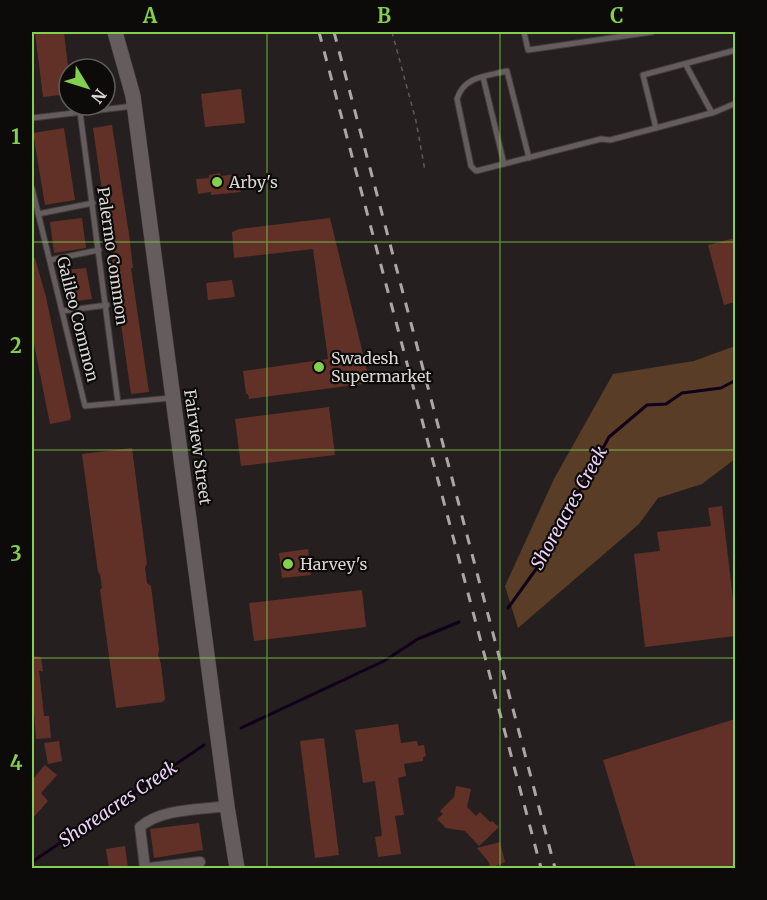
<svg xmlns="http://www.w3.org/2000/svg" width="767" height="900" font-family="Merriweather,serif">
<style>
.green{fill:#5a3d27}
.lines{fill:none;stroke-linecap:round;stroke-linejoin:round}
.stream{stroke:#11001a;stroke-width:3}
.building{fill:#613128}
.service-casing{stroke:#403a3b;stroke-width:7}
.minor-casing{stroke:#403a3b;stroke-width:12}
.secondary-casing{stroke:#403a3b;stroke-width:16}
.path{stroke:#5f5959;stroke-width:1.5;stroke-dasharray:4.5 4.5;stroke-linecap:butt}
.service{stroke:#645c5d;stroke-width:5}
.minor{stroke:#645c5d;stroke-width:10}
.secondary{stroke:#645c5d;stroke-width:15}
.rail{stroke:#aca6a6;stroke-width:3;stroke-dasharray:10 10;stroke-linecap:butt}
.grid{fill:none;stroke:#84cf4d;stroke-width:1.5;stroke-opacity:0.55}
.poi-dot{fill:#84cf4d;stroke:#0d0a0a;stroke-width:2}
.labels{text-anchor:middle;stroke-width:4.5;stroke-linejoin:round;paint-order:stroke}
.poi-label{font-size:16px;fill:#dbd6d6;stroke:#0d0a0a;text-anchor:start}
.street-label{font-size:16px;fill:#dbd6d6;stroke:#0d0a0a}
.water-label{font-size:18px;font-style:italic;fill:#edd2fa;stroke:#0d0a0a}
.neatline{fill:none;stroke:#84cf4d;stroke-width:2}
.grid-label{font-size:20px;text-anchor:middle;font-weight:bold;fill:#84cf4d}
</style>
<rect width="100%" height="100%" fill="#261f20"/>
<path class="green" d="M735 346V459L702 484 658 498 639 524 518 628 505 586 554 479 613 374 694 361Z"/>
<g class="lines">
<g class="stream">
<path d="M508 608 539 565 609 437 647 405 666 404 682 393 721 388 736 380"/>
<path d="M241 728 384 661 418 639 459 622"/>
<path d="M32 862 204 745"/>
</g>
</g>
<g class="building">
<path d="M35 32H64L69 75V94L43 97Z"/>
<path d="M241 89 245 123 205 127 201 94Z"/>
<path d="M112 125 129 234 133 268H131L149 392 131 394 93 128Z"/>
<path d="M64 128 75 200 45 205 33 133Z"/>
<path d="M220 173 221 176 237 174 241 192 211 195V192L198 194 196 179 209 178V175Z"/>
<path d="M82 218 86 248 54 253 50 222Z"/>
<path d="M330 218 370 383 249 399 248 394H246L243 371 328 359 313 249 234 258 232 232 239 229Z"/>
<path d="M735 238V302L724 305 708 245Z"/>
<path d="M35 258 46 297 71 417 70 420 50 424 32 334V259Z"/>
<path d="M86 268 92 299 68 302 63 270Z"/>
<path d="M232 280 235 297 208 300 206 283Z"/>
<path d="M329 407 335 455 241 466 235 419Z"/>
<path d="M132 448 147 564 145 567 147 583 151 586 159 650 158 655 161 664 165 699 163 702 116 708 100 590 102 588 100 574 98 572 82 454Z"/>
<path d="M722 506 735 616V636L645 647 634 554 660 551 657 532 711 526 708 508Z"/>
<path d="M308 549 311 575 282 578 279 553Z"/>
<path d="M362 590 366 627 254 641 249 603Z"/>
<path d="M32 656 41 657 43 671H39L42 697 44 716H49L51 738 36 739 34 714H32Z"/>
<path d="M735 719V868H636L603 760Z"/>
<path d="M398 724 401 743 417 741 418 746 424 745 426 756 423 757V761L404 764 406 776 398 778 404 815 395 816 401 854 378 857 375 837 382 836 375 781 363 783 355 730Z"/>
<path d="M324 738 339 855 315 858 300 741Z"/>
<path d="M59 741 62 761 48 764 44 743Z"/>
<path d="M45 765 57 775 41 793 48 801 32 819V780Z"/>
<path d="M456 786 471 789 467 807 476 816 480 812 490 822 492 821 499 827 479 846 465 831 446 828 437 819 443 814 440 811 454 797Z"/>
<path d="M199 823 203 850 154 858 150 829Z"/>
<path d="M500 842 505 862 491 868 488 861 477 848Z"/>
<path d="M125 846 128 868H109L106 849Z"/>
</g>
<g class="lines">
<defs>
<g id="service">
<path d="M524 32 528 50 652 32"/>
<path d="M736 50 643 75 656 128 715 112 736 103"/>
<path d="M686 65 712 113"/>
<path d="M483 77 504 164"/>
<path d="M80 112 118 403"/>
<path d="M32 118 134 106"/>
<path d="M529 158 507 71C487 76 464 76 457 99L471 166 476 171 601 139 610 140 656 128"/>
<path d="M32 188 85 406 171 398"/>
<path d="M38 214 93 203"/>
<path d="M50 260 99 250"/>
<path d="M63 311 107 305"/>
</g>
<g id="minor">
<path d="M145 868 140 827C162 808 200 810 227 806"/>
<path d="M148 868 200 862"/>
</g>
<path id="secondary" d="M115 32 133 96 227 806 237 868"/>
</defs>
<use href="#service" class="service-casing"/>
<use href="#minor" class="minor-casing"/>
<use href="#secondary" class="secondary-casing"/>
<path class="path" d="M392 32 416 121 425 171"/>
<use href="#service" class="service"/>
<use href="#minor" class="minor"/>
<use href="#secondary" class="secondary"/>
<g class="rail">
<path d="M319 32 541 868"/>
<path d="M334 32 555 868"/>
</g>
</g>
<path class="grid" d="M267 32V868M500 32V868M32 242H736M32 450H736M32 658H736"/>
<g class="poi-dot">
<circle cx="217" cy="182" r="6"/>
<circle cx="319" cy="367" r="6"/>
<circle cx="288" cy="564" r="6"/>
</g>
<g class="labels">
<g class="poi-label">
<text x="229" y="188">Arby's</text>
<text x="331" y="364">Swadesh<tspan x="331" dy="18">Supermarket</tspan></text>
<text x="300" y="570">Harvey's</text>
</g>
<g class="street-label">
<text transform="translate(113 256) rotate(82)" y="6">Palermo Common</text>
<text transform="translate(78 319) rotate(76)" y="6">Galileo Common</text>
<text transform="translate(198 447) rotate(82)" y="6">Fairview Street</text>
</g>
<g class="water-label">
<text transform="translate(569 508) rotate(-61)" y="6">Shoreacres Creek</text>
<text transform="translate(118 804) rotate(-34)" y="6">Shoreacres Creek</text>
</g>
</g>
<rect width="767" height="900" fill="none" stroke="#0d0a0a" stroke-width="66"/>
<g transform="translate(87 87) rotate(128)"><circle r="28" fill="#0d0a0a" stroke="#5f5c5c" stroke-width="1.5"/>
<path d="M0-4.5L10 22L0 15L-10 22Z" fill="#84cf4d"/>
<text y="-9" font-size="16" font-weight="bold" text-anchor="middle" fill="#dbd6d6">N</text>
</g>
<rect x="33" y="33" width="701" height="834" class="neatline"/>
<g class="grid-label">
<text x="150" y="23">A</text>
<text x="384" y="23">B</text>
<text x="617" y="23">C</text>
<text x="16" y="144">1</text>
<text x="16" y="353">2</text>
<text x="16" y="561">3</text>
<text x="16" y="770">4</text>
</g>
</svg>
